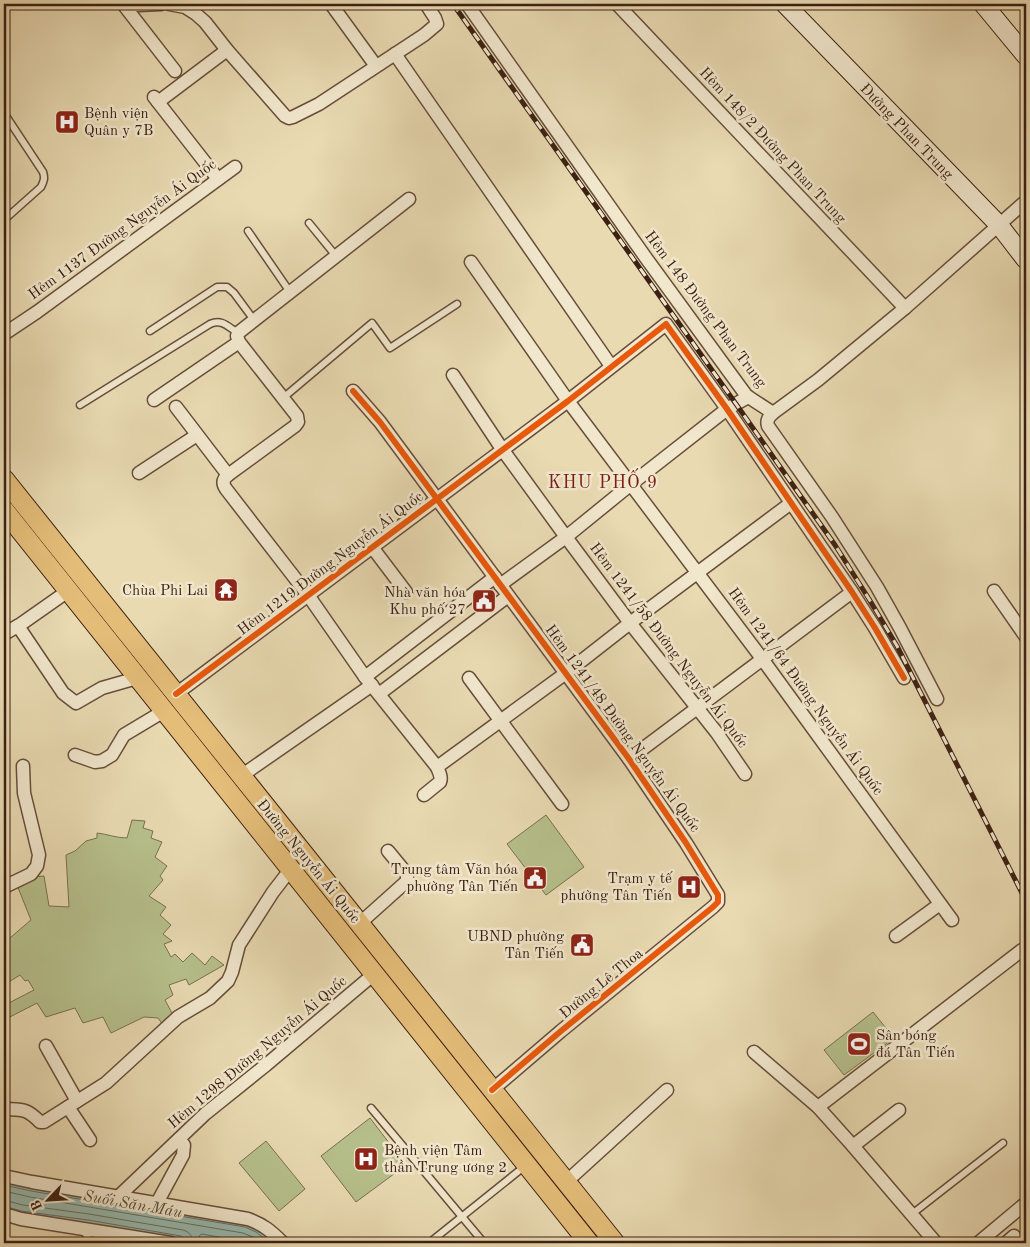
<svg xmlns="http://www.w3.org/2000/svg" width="1030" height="1247" font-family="'Old Standard TT',serif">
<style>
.green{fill:#b6c08c;stroke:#797050}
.water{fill:#97bab0;stroke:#737c71}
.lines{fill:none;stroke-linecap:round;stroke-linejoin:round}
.shore{stroke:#6a6d62;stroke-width:1}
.service-casing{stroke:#674e3b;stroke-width:9}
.minor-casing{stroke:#674e3b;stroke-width:15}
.secondary-casing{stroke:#3c2013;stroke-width:20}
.primary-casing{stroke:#3c2013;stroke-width:21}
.service{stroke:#f1e7cd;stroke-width:6}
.minor{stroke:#f1e7cd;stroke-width:12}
.secondary{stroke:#f1e7cd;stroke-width:18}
.primary{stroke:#e4bd79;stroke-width:19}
.rail-casing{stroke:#3c2013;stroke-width:5}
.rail{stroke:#f1e7cd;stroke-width:3;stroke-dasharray:9;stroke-linecap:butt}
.cycleway-casing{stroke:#f1e7cd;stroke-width:9}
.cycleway{stroke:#e8590c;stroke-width:6}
.labels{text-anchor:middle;stroke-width:5;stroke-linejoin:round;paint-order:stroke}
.poi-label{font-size:15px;fill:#3c2013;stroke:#f1e7cd;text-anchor:end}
.street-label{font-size:15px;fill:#3c2013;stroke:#f1e7cd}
.water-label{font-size:16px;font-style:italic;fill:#574e42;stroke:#f1e7cd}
.quarter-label{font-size:18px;letter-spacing:1px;fill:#7a1f14;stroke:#f1e7cd}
</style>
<rect width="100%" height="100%" fill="#e9dab2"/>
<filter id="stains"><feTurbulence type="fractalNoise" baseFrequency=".004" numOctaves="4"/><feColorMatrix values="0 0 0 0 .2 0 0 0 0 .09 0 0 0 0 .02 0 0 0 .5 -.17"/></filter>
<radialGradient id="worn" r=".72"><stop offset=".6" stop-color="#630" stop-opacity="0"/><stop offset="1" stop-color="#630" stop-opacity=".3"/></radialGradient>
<g class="green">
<path d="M546 815 584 867 546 895 507 844Z"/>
<path d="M132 820 145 821 143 828 153 831 151 838 162 842 155 857 167 866 160 876 163 880 149 896 166 907 160 915 171 925 163 934 172 941 164 944 171 957 175 954 183 962 192 953 205 965 212 956 224 965 189 985 186 979 169 985 173 995 165 1000 173 1015 163 1025 158 1018 144 1017 111 1033 103 1017 83 1023 75 1008 46 1017 37 1003 4 1020V1002L5 1005 34 990 28 980 25 981 20 975 4 985V959L6 957 4 955V943L31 920 17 885 33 877 44 876 49 906 69 907 66 855 75 851 86 841 97 838V833C107 834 116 838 127 838Z"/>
<path d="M873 1012 894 1038 844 1075 824 1050Z"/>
<path d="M370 1118 406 1165 356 1202 321 1156Z"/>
<path d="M266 1141 305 1189 279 1211 239 1163Z"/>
</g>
<path class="water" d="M4 1180 259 1227 277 1243H195L4 1211Z"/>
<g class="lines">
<g class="shore">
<path d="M4 1185 31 1191 245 1227 256 1232 270 1243"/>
<path d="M4 1191 30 1197 243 1233 253 1237 261 1243"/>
<path d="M4 1200 23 1205 89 1214 183 1230C189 1232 193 1236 193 1243"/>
<path d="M4 1206 21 1211 88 1220 181 1236 185 1239 186 1243"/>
<path d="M200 1243 199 1236 202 1234 241 1241 248 1243"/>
</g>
<defs>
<g id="service">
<path d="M4 113 43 172C45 178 44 181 41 187L4 220"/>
<path d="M309 223 336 256"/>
<path d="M248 231 290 292"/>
<path d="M150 331 217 287H227L234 293 254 320"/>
<path d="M283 398 372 323 390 348 457 304"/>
<path d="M80 405 210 324C222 319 227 326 238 333"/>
<path d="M371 1108 484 1243"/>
<path d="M912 1214 1003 1143"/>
<path d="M83 1230 92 1243"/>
<path d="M429 1243 525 1166"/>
</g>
<g id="minor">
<path d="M123 4 175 71"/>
<path d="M125 4 138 5 161 4"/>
<path d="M169 4 185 7 196 14 205 22 227 50 285 116 289 118 293 117 319 104 424 35 437 24 435 18 426 4"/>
<path d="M331 4 376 66"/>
<path d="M467 4 646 258 746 395 750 398 773 413 818 380 905 308 1026 201"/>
<path d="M617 4 905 308"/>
<path d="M395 54 611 366"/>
<path d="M154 97 218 179"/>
<path d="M158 102 227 50"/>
<path d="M409 199 238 333 237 336 239 342 297 416 298 422 295 426 228 475C223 479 222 483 226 489L308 595 365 677 437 767C439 772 442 777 440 782L424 795"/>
<path d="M471 262 568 401 763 660 952 920"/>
<path d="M4 334 37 312 235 167"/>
<path d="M453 375 502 449 566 537 630 623 717 733 745 774"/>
<path d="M353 391 380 422 437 499 629 759 686 843 718 895V902L713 907 561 1031 492 1090"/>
<path d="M154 400 239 342"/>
<path d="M176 407 228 475"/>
<path d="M773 413C769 417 766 420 768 426L832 517 877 587 900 628 937 699"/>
<path d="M139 473 197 435"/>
<path d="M372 547 406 592"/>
<path d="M500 585 566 537 630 485 727 409 748 397"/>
<path d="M994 591 1026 637"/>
<path d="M18 626 63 693 76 703 102 688 137 678"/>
<path d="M4 634 21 624 68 591"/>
<path d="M365 677 495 577"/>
<path d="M469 678 562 804"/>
<path d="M176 694 568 401 666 324 727 409 852 592 875 628 904 678"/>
<path d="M379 694 508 596"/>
<path d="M75 755 95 762 102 761 112 755 124 735 164 711"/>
<path d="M629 759 852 592"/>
<path d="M437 767 566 673 630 623 791 503"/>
<path d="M241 776 372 685"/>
<path d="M4 887 31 874 37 866 39 855 24 793 23 766"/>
<path d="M359 924 407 881V874L388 851"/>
<path d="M896 936 940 904"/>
<path d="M46 1046 77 1101"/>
<path d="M754 1052 818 1107 853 1146 936 1243"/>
<path d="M68 1107 90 1140"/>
<path d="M818 1107 1022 950"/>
<path d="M4 1109C23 1110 26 1108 40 1122H44L106 1083 178 1017 210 998 228 981 232 972 239 945 273 892 290 870"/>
<path d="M853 1146 899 1110"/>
<path d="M4 1176 32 1182 248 1219C264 1225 271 1231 283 1243"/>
<path d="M566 1182 667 1090"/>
<path d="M118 1197 205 1114 266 1065 374 974"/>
<path d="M157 1203 183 1155 184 1145 179 1139"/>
<path d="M4 1214 21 1219 171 1243"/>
<path d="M978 1243 1026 1203"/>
<path d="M1006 1243 1014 1236"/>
</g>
<g id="secondary">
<path d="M785 4 999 225 1026 260"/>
<path d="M983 4 1026 56"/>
</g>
<g id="primary">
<path d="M4 479 615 1243"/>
<path d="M4 510 589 1243"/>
</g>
</defs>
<use href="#service" class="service-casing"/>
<use href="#minor" class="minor-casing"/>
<use href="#secondary" class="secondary-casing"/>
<use href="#primary" class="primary-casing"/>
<use href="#service" class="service"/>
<use href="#minor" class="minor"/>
<use href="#secondary" class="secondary"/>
<use href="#primary" class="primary"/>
<defs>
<path id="rail" d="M453 4 736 404 835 545 869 599 897 646 1026 901"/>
</defs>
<use href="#rail" class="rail-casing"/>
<use href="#rail" class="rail"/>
<defs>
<g id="cycleway">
<path d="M353 391 380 422 437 499 629 759 686 843 718 895V902L713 907 561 1031 492 1090"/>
<path d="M176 694 568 401 666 324 727 409 852 592 875 628 904 678"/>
</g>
</defs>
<use href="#cycleway" class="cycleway-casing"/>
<use href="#cycleway" class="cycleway"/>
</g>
<defs>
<symbol id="hospital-square" viewBox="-11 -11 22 22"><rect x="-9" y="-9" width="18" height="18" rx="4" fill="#8f2418" stroke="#f1e7cd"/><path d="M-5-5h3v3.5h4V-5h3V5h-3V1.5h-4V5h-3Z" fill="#fff"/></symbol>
<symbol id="temple-square" viewBox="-11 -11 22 22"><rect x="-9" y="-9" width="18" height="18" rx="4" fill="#8f2418" stroke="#f1e7cd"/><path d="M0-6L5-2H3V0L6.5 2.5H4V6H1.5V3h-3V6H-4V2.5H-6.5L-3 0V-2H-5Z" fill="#fff"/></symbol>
<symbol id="civic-square" viewBox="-11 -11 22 22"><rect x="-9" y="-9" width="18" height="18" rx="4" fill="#8f2418" stroke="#f1e7cd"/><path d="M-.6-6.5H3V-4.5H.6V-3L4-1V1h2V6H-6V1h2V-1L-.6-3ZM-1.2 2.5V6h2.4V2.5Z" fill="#fff"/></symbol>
<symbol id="stadium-square" viewBox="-11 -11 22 22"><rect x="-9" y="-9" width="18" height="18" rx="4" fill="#8f2418" stroke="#f1e7cd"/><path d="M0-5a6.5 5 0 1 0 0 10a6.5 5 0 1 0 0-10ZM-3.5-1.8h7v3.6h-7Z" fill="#fff"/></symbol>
</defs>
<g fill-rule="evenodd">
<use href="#hospital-square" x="53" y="108" width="28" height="28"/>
<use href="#temple-square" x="212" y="576" width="28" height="28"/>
<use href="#civic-square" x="470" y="587" width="28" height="28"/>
<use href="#civic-square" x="521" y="864" width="28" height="28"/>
<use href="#hospital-square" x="675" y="873" width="28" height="28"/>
<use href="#civic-square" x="568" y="931" width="28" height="28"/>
<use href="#stadium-square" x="845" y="1030" width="28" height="28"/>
<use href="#hospital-square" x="352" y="1145" width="28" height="28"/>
</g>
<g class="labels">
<g class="poi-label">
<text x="84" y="118" text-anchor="start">Bệnh viện<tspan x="84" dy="17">Quân y 7B</tspan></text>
<text x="208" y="595">Chùa Phi Lai</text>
<text x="466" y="597">Nhà văn hóa<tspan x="466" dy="17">Khu phố 27</tspan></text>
<text x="518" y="874">Trung tâm Văn hóa<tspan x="518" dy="17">phường Tân Tiến</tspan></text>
<text x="672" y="883">Trạm y tế<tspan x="672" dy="17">phường Tân Tiến</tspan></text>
<text x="564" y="941">UBND phường<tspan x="564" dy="17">Tân Tiến</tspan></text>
<text x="876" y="1040" text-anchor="start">Sân bóng<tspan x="876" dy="17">đá Tân Tiến</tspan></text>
<text x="384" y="1155" text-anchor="start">Bệnh viện Tâm<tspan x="384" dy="17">thần Trung ương 2</tspan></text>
</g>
<g class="street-label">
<text transform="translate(907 131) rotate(46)" y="5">Đường Phan Trung</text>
<text transform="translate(773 145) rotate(47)" y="5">Hẻm 148/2 Đường Phan Trung</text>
<text transform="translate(122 229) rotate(-36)" y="5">Hẻm 1137 Đường Nguyễn Ái Quốc</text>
<text transform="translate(706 309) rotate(53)" y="5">Hẻm 148 Đường Phan Trung</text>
<text transform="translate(330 563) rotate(-37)" y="5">Hẻm 1219 Đường Nguyễn Ái Quốc</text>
<text transform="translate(669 645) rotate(53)" y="5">Hẻm 1241/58 Đường Nguyễn Ái Quốc</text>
<text transform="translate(806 691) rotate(54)" y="5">Hẻm 1241/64 Đường Nguyễn Ái Quốc</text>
<text transform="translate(623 728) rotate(54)" y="5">Hẻm 1241/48 Đường Nguyễn Ái Quốc</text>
<text transform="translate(309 861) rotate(51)" y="5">Đường Nguyễn Ái Quốc</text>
<text transform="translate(601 983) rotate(-39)" y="5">Đường Lê Thoa</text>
<text transform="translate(257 1052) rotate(-40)" y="5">Hẻm 1298 Đường Nguyễn Ái Quốc</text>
</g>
<g class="water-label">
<text transform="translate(133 1203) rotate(10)" y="6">Suối Săn Máu</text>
</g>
<g class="quarter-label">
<text x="603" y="488">KHU PHỐ 9</text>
</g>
</g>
<rect width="1030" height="1247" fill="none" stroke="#e9dab2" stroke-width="20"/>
<rect x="5" y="5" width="1020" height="1237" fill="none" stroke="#3c2013" stroke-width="2.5"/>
<rect x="10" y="10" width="1010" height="1227" fill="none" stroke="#3c2013"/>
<g transform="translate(48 1200) rotate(245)" stroke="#f1e7cd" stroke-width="4" paint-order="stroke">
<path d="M0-4L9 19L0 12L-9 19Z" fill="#3c2013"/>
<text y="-8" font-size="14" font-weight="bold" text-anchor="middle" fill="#3c2013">B</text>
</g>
<rect width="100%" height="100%" filter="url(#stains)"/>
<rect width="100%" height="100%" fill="url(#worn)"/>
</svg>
